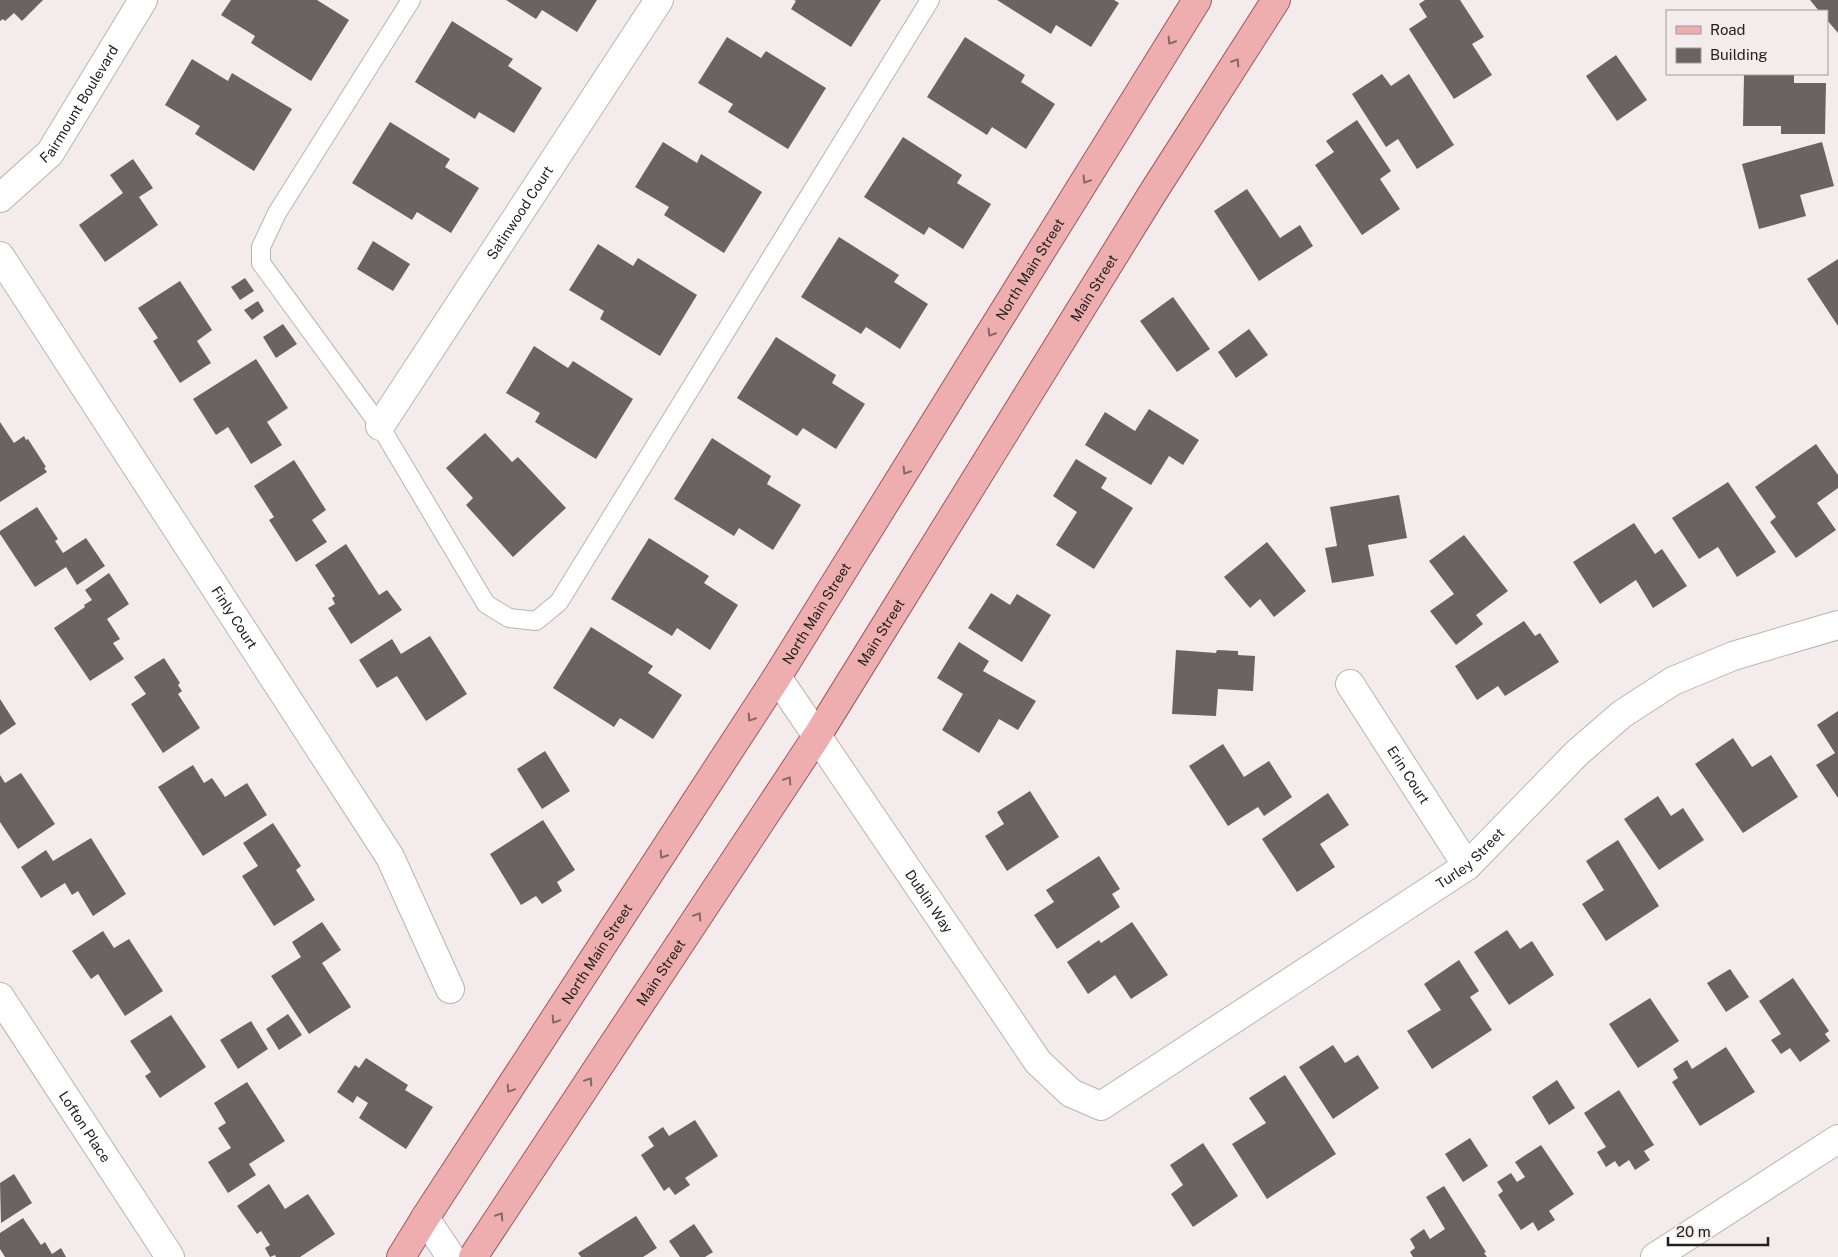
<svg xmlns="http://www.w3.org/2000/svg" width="1838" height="1257" font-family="'Public Sans',sans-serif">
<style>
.building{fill:#6a6363}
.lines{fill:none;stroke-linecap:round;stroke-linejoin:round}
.lane-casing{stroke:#bbb3b3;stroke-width:20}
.street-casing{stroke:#bbb3b3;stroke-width:30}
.primary-casing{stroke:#a0595a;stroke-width:30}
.lane{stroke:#fff;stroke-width:18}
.street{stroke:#fff;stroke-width:28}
.primary{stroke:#eeaeaf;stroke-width:28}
.oneway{stroke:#886768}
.labels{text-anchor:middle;stroke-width:5;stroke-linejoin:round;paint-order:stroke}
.street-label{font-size:14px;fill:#232020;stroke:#f4ecec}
</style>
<rect width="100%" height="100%" fill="#f4ecec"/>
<g class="building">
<path d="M0 0H43L22 21 14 13 5 21 3 19 0 21Z"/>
<path d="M231 0H317L349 20 311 81 251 43 255 36 221 15Z"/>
<path d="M506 0H597L577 32 542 10 536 19Z"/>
<path d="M794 0H881L851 47 791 9 796 1Z"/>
<path d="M997 0H1114L1119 3 1091 47 1056 25 1051 34Z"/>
<path d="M1425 0H1460L1484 37 1472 44 1492 75 1454 99 1409 29 1427 17 1419 4Z"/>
<path d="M1810 0H1838V33L1827 20V11H1819Z"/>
<path d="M452 21 513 59 508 66 542 88 514 133 479 112 475 119 415 82Z"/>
<path d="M727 37 761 58 766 51 826 88 788 149 728 112 733 104 698 83Z"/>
<path d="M965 37 1025 75 1021 82 1055 104 1026 149 992 127 987 135 927 97Z"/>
<path d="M1616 55 1647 100 1617 121 1586 76Z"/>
<path d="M192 59 228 81 232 73 292 109 254 171 195 134 200 126 165 105Z"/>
<path d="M1382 74 1391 86 1409 74 1454 145 1417 169 1398 139 1386 147 1352 94Z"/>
<path d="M1744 74H1794V83H1826L1825 134H1781V126H1743Z"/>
<path d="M1357 120 1391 171 1380 179 1400 209 1362 235 1315 165 1334 152 1326 141Z"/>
<path d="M390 122 450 159 445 167 479 188 451 233 417 212 412 220 352 183Z"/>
<path d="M903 137 962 175 957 183 991 204 963 249 929 227 924 235 864 197Z"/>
<path d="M663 142 697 163 701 154 762 192 724 253 664 215 669 207 635 187Z"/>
<path d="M1822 142 1834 186 1800 195 1806 216 1759 229 1742 164Z"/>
<path d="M133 159 153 188 139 197 158 225 105 262 79 225 123 193 110 175Z"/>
<path d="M1247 189 1280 238 1300 225 1313 246 1259 281 1214 211Z"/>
<path d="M839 237 899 275 894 282 928 304 900 349 866 327 861 334 801 297Z"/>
<path d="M373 241 410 264 393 291 357 269Z"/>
<path d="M598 244 633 266 638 258 697 295 660 356 600 319 604 311 569 290Z"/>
<path d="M1838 259V326L1807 279Z"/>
<path d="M245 278 254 291 240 300 231 287Z"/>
<path d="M180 281 212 330 197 341 211 363 180 383 153 341 158 338 138 308Z"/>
<path d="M1173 297 1210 349 1177 372 1140 321Z"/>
<path d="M258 301 264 311 252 320 244 310Z"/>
<path d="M283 324 297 344 276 358 263 337Z"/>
<path d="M1249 329 1268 355 1236 378 1218 352Z"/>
<path d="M776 337 836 375 832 383 865 404 836 449 803 428 797 436 737 398Z"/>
<path d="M534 346 568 368 573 361 633 399 596 459 535 422 540 413 506 393Z"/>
<path d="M256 359 288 408 267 422 282 445 251 464 228 427 216 435 193 399Z"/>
<path d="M1149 409 1199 440 1183 465 1169 456 1151 485 1085 445 1105 412 1135 431Z"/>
<path d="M0 422 14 443 24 436 26 440 28 439 46 467 44 468 47 472 0 502Z"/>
<path d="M485 433 512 462 518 457 566 508 513 557 466 505 473 498 446 468Z"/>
<path d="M712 438 771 476 767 484 801 505 773 550 739 528 734 536 674 499Z"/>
<path d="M1816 444 1838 475V488L1817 503 1836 530 1796 558 1770 522 1776 517 1755 487Z"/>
<path d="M1076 459 1107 478 1101 488 1133 508 1094 569 1056 545 1077 512 1053 496Z"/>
<path d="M294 460 326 510 312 520 327 542 296 562 269 520 274 517 254 486Z"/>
<path d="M1728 482 1776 552 1737 577 1718 547 1699 559 1672 518Z"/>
<path d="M1399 495 1407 538 1368 545 1374 576 1332 583 1325 548 1337 546 1330 507Z"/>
<path d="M37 507 58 539 55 541 63 553 86 538 105 566 77 585 66 567 35 587 0 534V531Z"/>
<path d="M1634 523 1655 554 1662 549 1687 586 1653 608 1636 580 1600 604 1573 562Z"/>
<path d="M1464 535 1508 591 1476 615 1483 624 1456 645 1430 611 1454 594 1429 561Z"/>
<path d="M649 538 709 576 704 583 738 605 710 650 677 628 672 636 611 599Z"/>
<path d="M1267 542 1306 591 1274 617 1260 599 1250 608 1224 577Z"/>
<path d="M346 544 379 595 387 590 402 610 351 644 328 608 335 604 332 598 335 596 315 565Z"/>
<path d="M109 573 129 604 107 619 120 639 113 643 124 659 90 681 54 628 85 607 84 605 92 600 85 590Z"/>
<path d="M991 593 1010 605 1017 594 1051 615 1022 662 968 628Z"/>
<path d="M1524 621 1535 636 1540 633 1559 662 1505 696 1498 686 1477 700 1455 666Z"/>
<path d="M591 627 653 666 648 673 682 695 653 739 620 718 614 727 553 688Z"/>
<path d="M430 636 467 694 426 721 397 676 377 688 359 660 392 639 401 654Z"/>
<path d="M959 642 989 661 983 671 1036 701 1018 730 999 719 979 753 942 730 963 694 937 678Z"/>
<path d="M1176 650 1216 653 1217 650 1238 651V655L1255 656 1253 691 1218 689 1216 716 1172 714Z"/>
<path d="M164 658 180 683 178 685 182 691 178 694 200 728 163 753 131 704 146 694 134 677Z"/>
<path d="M0 699 16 724 0 735Z"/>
<path d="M1838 711V798L1816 765 1835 753 1817 725Z"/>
<path d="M1733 738 1752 767 1771 755 1798 797 1743 833 1695 764Z"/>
<path d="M1223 744 1244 777 1269 761 1292 797 1264 816 1258 807 1228 826 1189 766Z"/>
<path d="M545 751 570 791 542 809 517 769Z"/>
<path d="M193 765 204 783 212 778 225 797 247 783 267 815 203 856 158 787Z"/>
<path d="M21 773 55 824 18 849 0 822V775L5 783Z"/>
<path d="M1030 791 1059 837 1007 871 985 836 1004 824 997 812Z"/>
<path d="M1328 793 1349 825 1320 844 1335 867 1297 892 1262 839Z"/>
<path d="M1658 796 1671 816 1683 808 1704 840 1659 870 1624 819Z"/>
<path d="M543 820 575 870 557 882 562 891 542 904 536 896 521 905 490 854Z"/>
<path d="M273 823 301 866 296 870 315 900 274 926 242 876 258 866 243 843Z"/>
<path d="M91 838 126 894 93 916 78 891 72 895 65 883 41 898 21 867 46 850 53 861Z"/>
<path d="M1618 840 1659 906 1606 941 1582 904 1604 890 1586 861Z"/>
<path d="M1099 856 1120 889 1112 894 1120 907 1057 949 1034 915 1054 902 1046 890Z"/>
<path d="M322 922 341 950 322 963 351 1007 309 1034 271 976 301 957 292 942Z"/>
<path d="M1132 922 1168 975 1131 999 1115 975 1088 994 1067 962 1099 940 1101 943Z"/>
<path d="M1507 930 1520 949 1532 941 1554 975 1509 1005 1474 952Z"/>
<path d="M103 931 114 948 129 939 163 991 125 1016 98 974 91 979 72 951Z"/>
<path d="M1459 960 1479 991 1470 997 1492 1030 1432 1069 1407 1031 1441 1010 1424 984Z"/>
<path d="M1730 969 1749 997 1726 1012 1707 983Z"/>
<path d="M1793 978 1829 1031 1825 1034 1830 1041 1800 1062 1790 1048 1781 1054 1771 1040 1781 1034 1759 1001Z"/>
<path d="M1650 998 1679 1041 1638 1068 1609 1024Z"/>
<path d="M288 1014 302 1035 279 1050 266 1029Z"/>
<path d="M171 1015 206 1067 160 1098 145 1076 151 1072 130 1041Z"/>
<path d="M251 1021 268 1049 238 1069 220 1040Z"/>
<path d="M1333 1045 1345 1063 1358 1055 1379 1088 1333 1119 1299 1067Z"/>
<path d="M1726 1047 1755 1092 1700 1126 1672 1082 1678 1078 1673 1069 1687 1060 1692 1069Z"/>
<path d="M366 1058 408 1085 405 1090 433 1107 406 1149 359 1118 368 1103 357 1096 353 1103 337 1092 355 1065 359 1068Z"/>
<path d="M1285 1075 1336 1154 1267 1199 1232 1144 1266 1123 1249 1098Z"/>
<path d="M1557 1080 1575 1108 1549 1125 1532 1097Z"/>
<path d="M247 1082 285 1141 249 1164 256 1175 228 1193 208 1162 231 1148 218 1128 226 1123 214 1103Z"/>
<path d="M1619 1090 1654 1145 1644 1151 1650 1160 1635 1170 1629 1160 1619 1167 1615 1161 1606 1167 1597 1152 1606 1147 1584 1113Z"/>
<path d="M695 1120 718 1156 685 1178 690 1185 675 1195 669 1187 664 1191 641 1155 654 1146 648 1137 663 1127 669 1136Z"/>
<path d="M1470 1138 1488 1166 1463 1182 1445 1154Z"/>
<path d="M1203 1143 1238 1196 1193 1227 1171 1194 1183 1185 1170 1165Z"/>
<path d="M1541 1145 1574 1194 1549 1211 1555 1220 1538 1231 1533 1222 1521 1230 1498 1195 1503 1191 1497 1182 1511 1173 1517 1182 1525 1177 1515 1162Z"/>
<path d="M14 1174 32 1203 1 1223 0 1183Z"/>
<path d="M269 1184 285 1209 308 1194 335 1234 300 1257H276L275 1255 270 1257 265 1248 270 1245 261 1231 257 1234 237 1206Z"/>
<path d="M1444 1186 1486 1252 1484 1253 1487 1257H1413L1410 1252 1415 1248 1410 1239 1424 1229 1430 1239 1445 1229 1426 1197Z"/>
<path d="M636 1216 657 1248 643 1257H581L578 1253Z"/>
<path d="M23 1218 41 1245 45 1242 52 1254 61 1248 66 1257H5L0 1249V1233Z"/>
<path d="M694 1224 713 1252 705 1257H680L669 1241Z"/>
</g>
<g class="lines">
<defs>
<path id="lane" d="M411 0 277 213 261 247V263L380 426 486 604 509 618 536 621 559 602 930 0"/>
<g id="street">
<path id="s1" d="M0 198 50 153 143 0"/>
<path id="s2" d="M0 256 390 857 450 989"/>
<path id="s3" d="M380 426 659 0"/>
<path id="s4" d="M777 677 1038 1062 1071 1093 1101 1106 1467 866 1577 753 1622 714 1673 681 1733 656 1838 625"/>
<path id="s5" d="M1350 684 1467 866"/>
<path id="s6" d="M0 997 170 1257"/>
<path d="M425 1218 451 1257"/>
<path d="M1655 1257 1838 1139"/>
</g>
<g id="primary">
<path id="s7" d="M401 1257 425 1218 777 677 1197 0"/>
<path id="s8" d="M473 1257 817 736 1152 194 1276 0"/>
</g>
</defs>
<use href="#lane" class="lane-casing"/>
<use href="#street" class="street-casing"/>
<use href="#primary" class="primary-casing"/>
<use href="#lane" class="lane"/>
<use href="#street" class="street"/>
<use href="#primary" class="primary"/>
</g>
<defs><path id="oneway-chevron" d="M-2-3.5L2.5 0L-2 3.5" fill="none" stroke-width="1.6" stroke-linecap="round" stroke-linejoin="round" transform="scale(1.25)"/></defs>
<g class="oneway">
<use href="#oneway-chevron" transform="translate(1171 41) rotate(122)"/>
<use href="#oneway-chevron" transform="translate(1236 62) rotate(-57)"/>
<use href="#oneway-chevron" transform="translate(1086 180) rotate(122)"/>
<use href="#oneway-chevron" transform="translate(991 333) rotate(122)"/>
<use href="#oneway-chevron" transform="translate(906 471) rotate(122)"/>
<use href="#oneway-chevron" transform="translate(751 718) rotate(123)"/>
<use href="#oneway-chevron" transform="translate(788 780) rotate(-57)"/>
<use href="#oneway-chevron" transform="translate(663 855) rotate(123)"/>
<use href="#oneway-chevron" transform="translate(698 916) rotate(-57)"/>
<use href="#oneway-chevron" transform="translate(555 1020) rotate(123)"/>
<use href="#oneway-chevron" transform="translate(589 1081) rotate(-57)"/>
<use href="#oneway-chevron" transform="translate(510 1089) rotate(123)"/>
<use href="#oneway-chevron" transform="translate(500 1216) rotate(-57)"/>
</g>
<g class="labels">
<g class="street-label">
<text dy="5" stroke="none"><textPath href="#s1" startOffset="124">Fairmount Boulevard</textPath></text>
<text dy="5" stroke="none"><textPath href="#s3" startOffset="255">Satinwood Court</textPath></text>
<text dy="5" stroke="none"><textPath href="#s7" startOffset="1171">North Main Street</textPath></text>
<text dy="5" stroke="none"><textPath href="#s8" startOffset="1151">Main Street</textPath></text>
<text dy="5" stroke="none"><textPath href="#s7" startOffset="766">North Main Street</textPath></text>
<text dy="5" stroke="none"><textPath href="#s2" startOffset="431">Finly Court</textPath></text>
<text dy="5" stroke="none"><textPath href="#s8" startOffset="746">Main Street</textPath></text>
<text dy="5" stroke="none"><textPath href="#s5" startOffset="108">Erin Court</textPath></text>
<text dy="5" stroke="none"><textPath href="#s4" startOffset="988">Turley Street</textPath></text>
<text dy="5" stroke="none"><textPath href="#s4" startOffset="271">Dublin Way</textPath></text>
<text dy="5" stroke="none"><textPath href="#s7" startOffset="361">North Main Street</textPath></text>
<text dy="5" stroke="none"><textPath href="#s8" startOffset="341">Main Street</textPath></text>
<text dy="5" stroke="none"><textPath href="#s6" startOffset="155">Lofton Place</textPath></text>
</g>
</g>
<rect x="1666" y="10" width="162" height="65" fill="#f4ecec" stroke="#a09a9a"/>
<rect x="1676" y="26" width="25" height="8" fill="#eeaeaf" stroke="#a09a9a"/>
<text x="1710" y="35" font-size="15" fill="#232020">Road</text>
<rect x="1676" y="48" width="25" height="15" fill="#6a6363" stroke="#a09a9a"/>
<text x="1710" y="60" font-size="15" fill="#232020">Building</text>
<path d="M1668 1237v8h100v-8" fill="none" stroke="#232020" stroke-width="2.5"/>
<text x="1676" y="1237" font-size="15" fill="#232020" stroke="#f4ecec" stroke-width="4" paint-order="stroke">20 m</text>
</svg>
